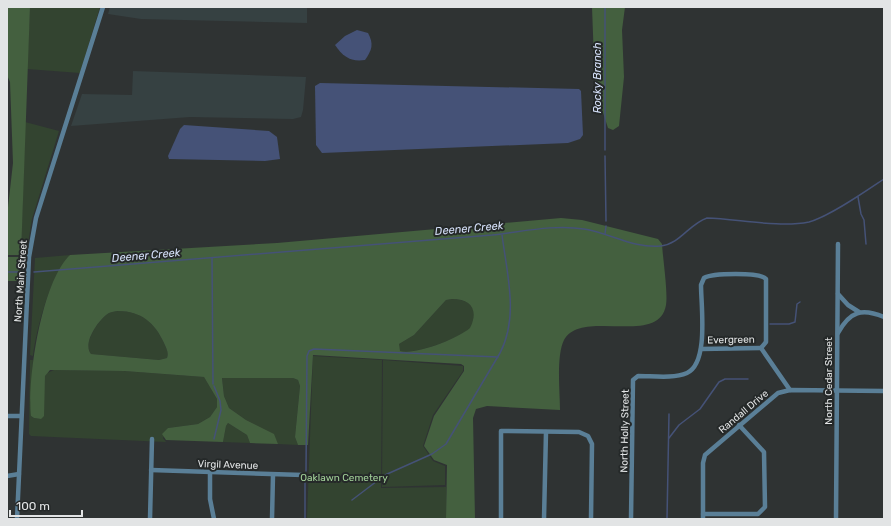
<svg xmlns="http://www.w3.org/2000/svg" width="891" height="526" font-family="Rubik,sans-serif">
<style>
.built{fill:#364142}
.green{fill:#334430}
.forest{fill:#44603f;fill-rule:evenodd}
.water{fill:#455277}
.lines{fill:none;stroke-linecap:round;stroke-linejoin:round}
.stream{stroke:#455277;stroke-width:1.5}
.minor{stroke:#5a7f97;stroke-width:4.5}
.labels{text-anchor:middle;stroke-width:4;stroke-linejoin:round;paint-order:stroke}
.street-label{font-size:10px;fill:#e2e4e5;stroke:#252929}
.park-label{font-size:10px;fill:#a3d299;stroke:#252929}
.water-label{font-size:11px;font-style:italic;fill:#d6e1fa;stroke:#252929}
</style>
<rect width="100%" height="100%" fill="#2f3333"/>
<g class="built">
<path d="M110 7H307V23L141 19 108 14Z"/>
<path d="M133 71 306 77 303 110 301 117 293 119 190 117 71 126 82 94 132 95Z"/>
</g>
<g class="green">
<path d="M30 7H100L80 73 27 69Z"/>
<path d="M25 122 59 131 32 219 26 255H21Z"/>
<path d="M70 255C51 273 36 330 33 356L30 355 35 258Z"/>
<path d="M452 299C471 299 479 310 471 328 457 339 416 355 399 351V344L414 335 446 300Z"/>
<path d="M118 311C141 311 155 323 164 343 166 348 169 352 167 358L159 360 91 354C82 343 99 319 109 313 112 312 115 311 118 311Z"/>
<path d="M313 356 382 360 381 488 446 487V519H307Z"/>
<path d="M30 360H33L31 416 34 418 41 419 45 376 47 373 54 370 124 371 204 377 217 399V407L210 417 198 424 168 428 163 438 166 442 31 436 29 434Z"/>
<path d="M383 360 463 366V371L433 415 423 446 433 461 445 466V485L382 487Z"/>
<path d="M222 377 293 378 298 380 300 386 295 437 298 445 278 444 273 434 246 420 229 408 224 396Z"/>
<path d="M228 423 247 435 250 443 223 442 226 426Z"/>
</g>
<g class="forest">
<path d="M7 7H30L21 255H7V216L13 163 10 82 7 75Z"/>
<path d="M592 7H625L622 30 624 77 619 126 613 130 608 128 595 88Z"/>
<path d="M561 218 582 220 658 239 662 244C663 260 668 292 666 305 659 347 581 308 564 340 556 356 560 392 560 410L487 406 476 409 473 418 475 519H446L447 465 434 460 424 446 434 416 464 371V366L461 364 313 355 308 445H298L295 437 300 386 298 380 293 378H222L224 396 229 408 246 420 274 434 278 444 250 443 247 435 228 423 226 426 223 442 166 440 162 434 168 428 198 424 210 417 217 407V399L204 377 124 371 50 370 45 376 44 416 41 419 34 418 31 416C27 378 42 281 70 255L277 243ZM452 299C471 299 479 310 470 328 457 339 416 355 400 351L399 344 414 335 446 300ZM118 311C141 311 155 323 164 343 166 348 169 352 167 358L159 360 91 354C82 343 99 319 109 313 112 312 115 311 118 311Z"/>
<path d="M7 257H25L23 281H7Z"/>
</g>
<g class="water">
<path d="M357 30 368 33C374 44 372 50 365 60 351 62 343 57 335 45L345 36Z"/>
<path d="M320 83 579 89 581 91 583 135 580 139 568 143 322 153 316 145 315 86Z"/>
<path d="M184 125 269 131 277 137 280 159 265 161 169 159 168 156 180 129Z"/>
</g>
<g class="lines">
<g class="stream">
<path d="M605 7V150"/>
<path d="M605 156 606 221"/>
<path d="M858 197 861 214 864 220 866 244"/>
<path d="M605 234 606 226"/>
<path d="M212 258 213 384"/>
<path d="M7 272H25"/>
<path d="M34 272 492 235C521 232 554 224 584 229 610 233 634 249 661 246 680 244 689 224 707 218 738 219 779 228 809 222 829 217 866 191 884 179"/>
<path d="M770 324H789L795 322 797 304 800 302"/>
<path d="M669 438 679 425 700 409 719 382 725 379H748"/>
<path d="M214 439 221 410 220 401 214 386"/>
<path d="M306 471 307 356 309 351 314 349 498 357"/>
<path d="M352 500 385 475 432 454 446 444 500 353C519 317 507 274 502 235"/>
<path d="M305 519V479"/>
<path d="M667 519 669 414"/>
</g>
<g class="minor">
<path d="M838 294 848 305 859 312"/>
<path d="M838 333C850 311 862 308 884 317"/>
<path d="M701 349 761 348"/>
<path d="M7 416H21"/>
<path d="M151 470 303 475"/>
<path d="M210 472V499L214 519"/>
<path d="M7 476 19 474"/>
<path d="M703 514H758L765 507 764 452 739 425"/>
<path d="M17 519 29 257 36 218 103 7"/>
<path d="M150 519 152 439"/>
<path d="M272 519 273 475"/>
<path d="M501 519V431L579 432 588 436 592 444 591 519"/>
<path d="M544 519 546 432"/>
<path d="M631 519 633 380 638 376C653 376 673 379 687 373 709 363 701 306 701 285L704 278C712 273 760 272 766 279V342L761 348 790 390"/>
<path d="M703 519V463L705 455 778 393 790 390 884 391"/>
<path d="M836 519 838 244"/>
</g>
</g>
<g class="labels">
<g class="street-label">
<text transform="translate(20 281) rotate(-86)" y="4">North Main Street</text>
<text transform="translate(731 339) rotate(-1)" y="4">Evergreen</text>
<text transform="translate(828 381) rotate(-90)" y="4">North Cedar Street</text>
<text transform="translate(743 411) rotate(-40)" y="4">Randall Drive</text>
<text transform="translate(624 431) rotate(-89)" y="4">North Holly Street</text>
<text transform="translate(228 464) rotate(2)" y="4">Virgil Avenue</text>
</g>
<g class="park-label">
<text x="344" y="481">Oaklawn Cemetery</text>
</g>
<g class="water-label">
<text transform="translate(597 78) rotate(-90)" y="4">Rocky Branch</text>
<text transform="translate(469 228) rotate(-5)" y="4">Deener Creek</text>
<text transform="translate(146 255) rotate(-5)" y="4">Deener Creek</text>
</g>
</g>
<rect width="891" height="526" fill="none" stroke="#e2e4e5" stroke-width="16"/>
<path d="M10 510v6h72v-6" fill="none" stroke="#e2e4e5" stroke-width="2"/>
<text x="16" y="510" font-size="12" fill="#e2e4e5" stroke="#252929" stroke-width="3" paint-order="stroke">100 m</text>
</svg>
